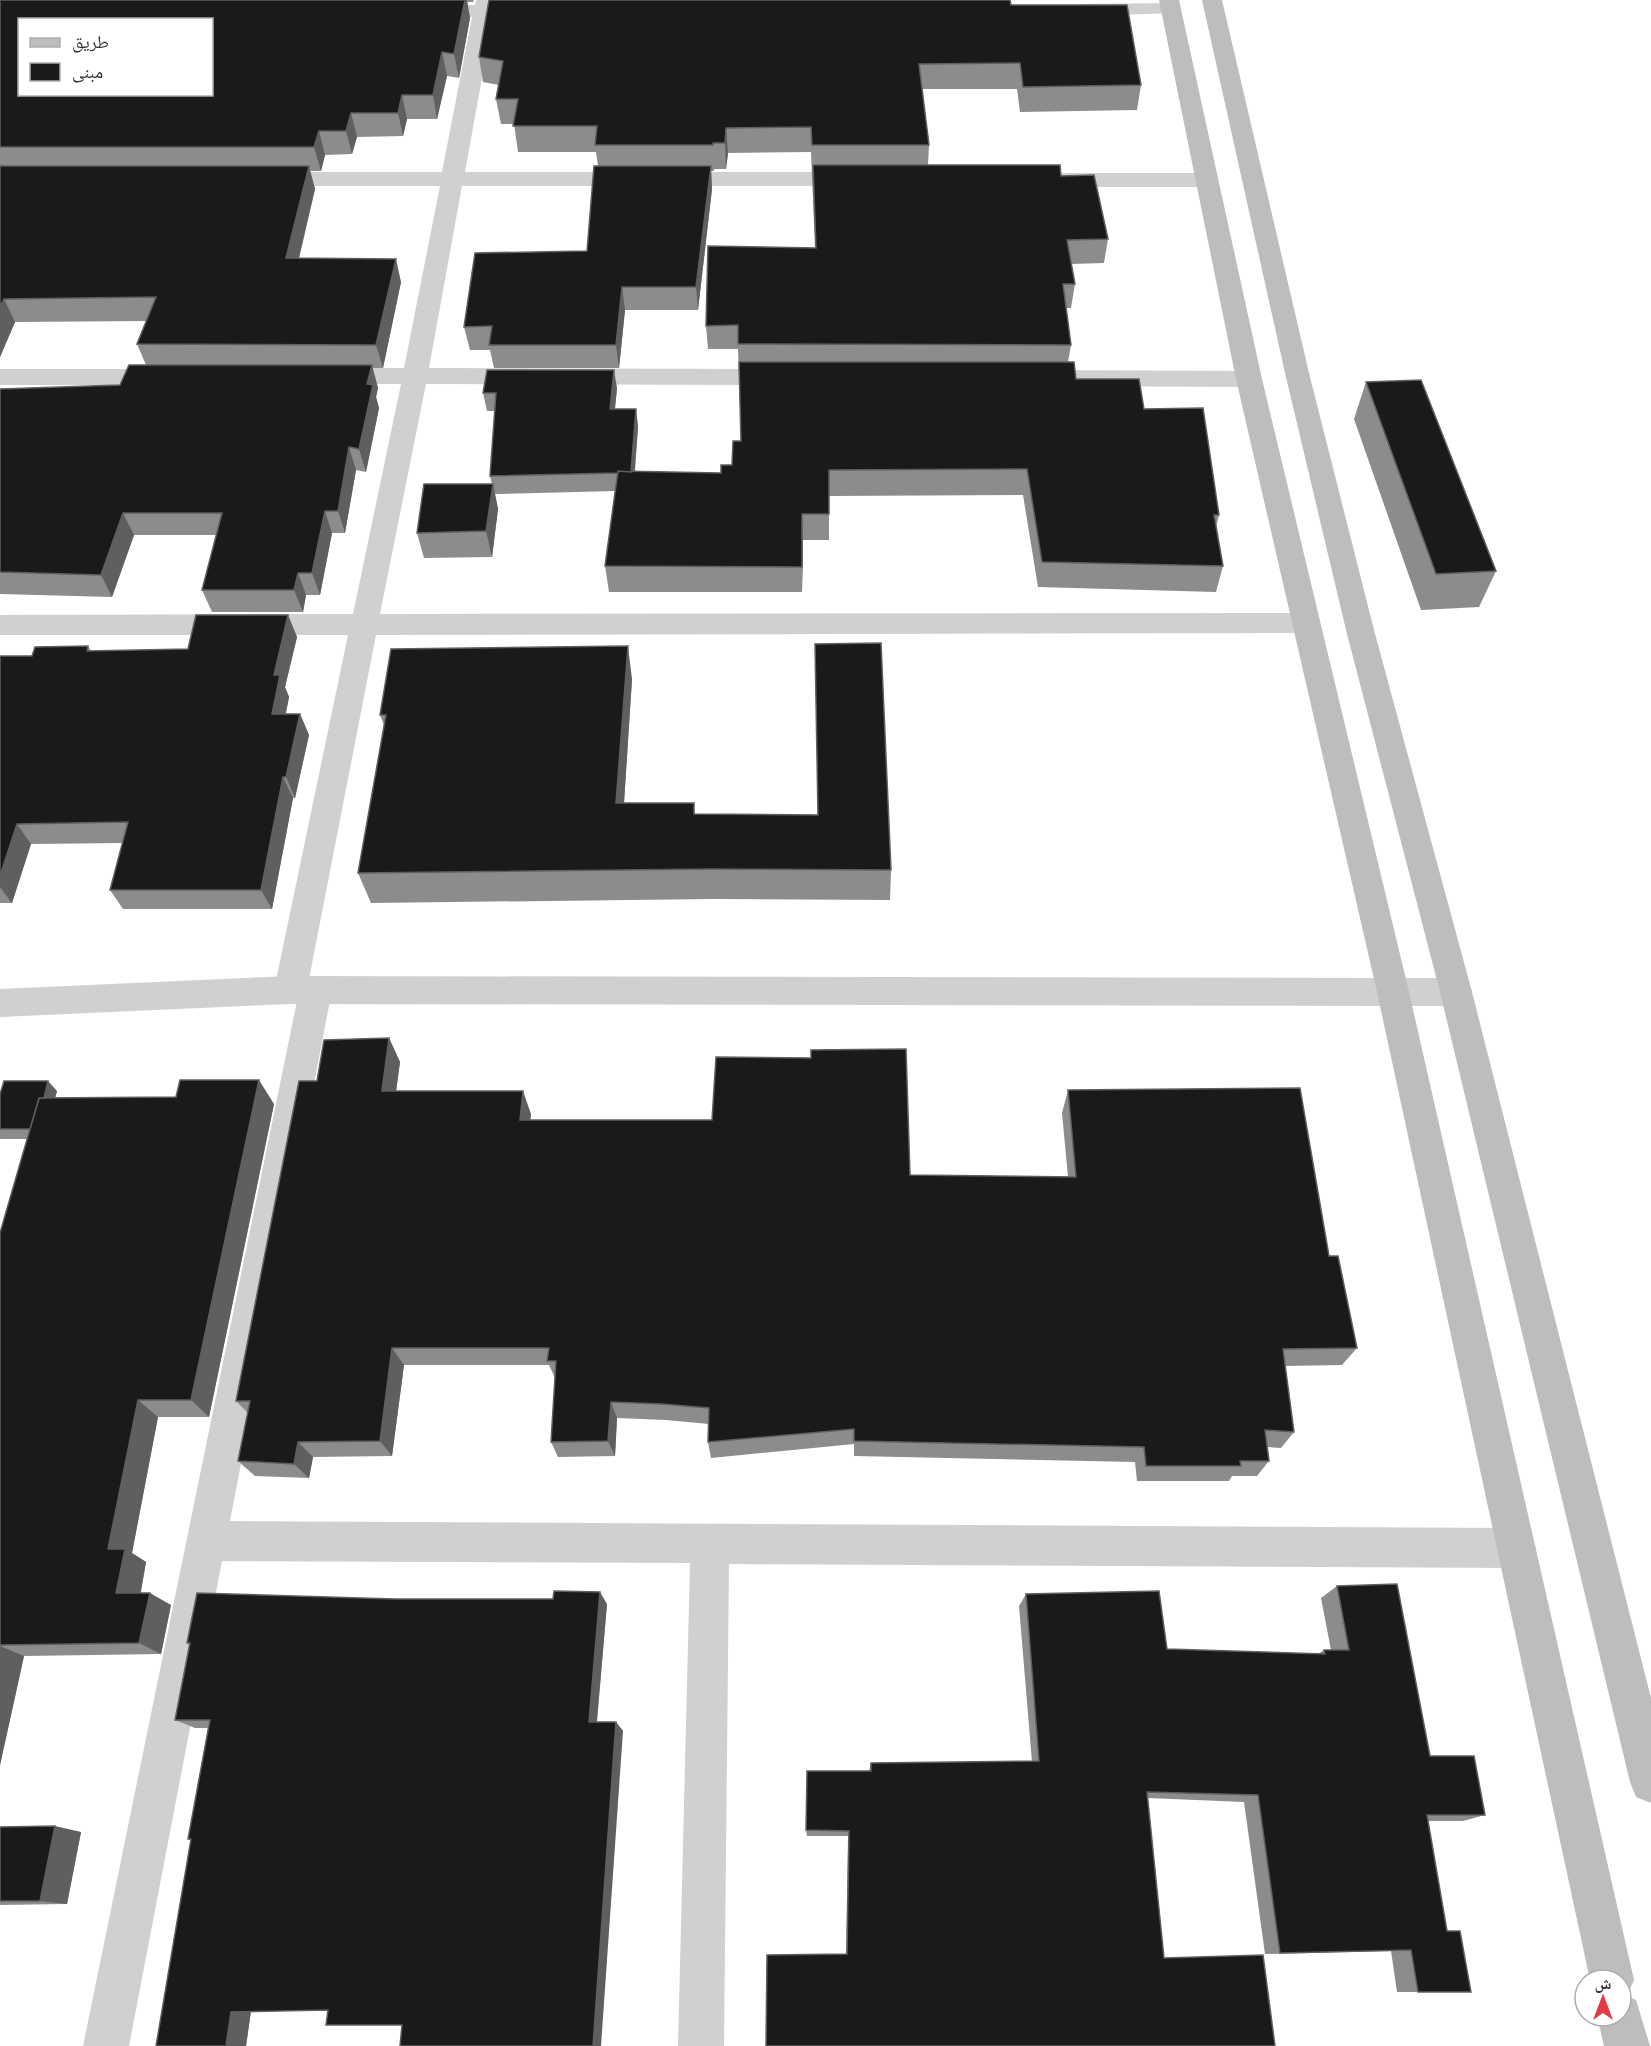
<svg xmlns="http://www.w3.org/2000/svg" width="1651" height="2046" font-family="Quicksand,'Noto Naskh Arabic',sans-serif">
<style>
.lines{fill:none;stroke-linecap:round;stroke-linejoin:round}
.minor{fill:#d0d0d0;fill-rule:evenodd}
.tertiary{fill:#d0d0d0;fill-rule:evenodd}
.secondary{fill:#bdbdbd;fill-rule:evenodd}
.wall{fill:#8c8c8c}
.shaded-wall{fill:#5f5f5f}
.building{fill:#1a1a1a;stroke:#5f5f5f;stroke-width:1.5;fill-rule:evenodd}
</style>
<rect width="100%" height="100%" fill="#fff"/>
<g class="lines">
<g class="minor">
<path d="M476 0H496L495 5 540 7 543 11 540 15 493 17 465 172H857L865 174 868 179 865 184 857 186H462L429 368 785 369 794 371 798 377 794 383 785 385 426 384 380 614 1306 613 1316 616 1320 623 1316 630 1306 633 376 635 309 979 316 976 328 980 332 990 230 1521 1516 1528 1530 1534 1536 1548 1530 1562 1516 1568 729 1564 724 2046H678L690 1563 222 1561 129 2046H83L297 1001 290 1004 278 1000 274 990 348 635H0V615L353 614 401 384H330L321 382 317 376 321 370 330 368H404L440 186H267L259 184 256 179 259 174 267 172H442L472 17H426L419 15 416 11 419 7 426 5H475Z"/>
<path d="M1171 3 1178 5 1181 9 1178 13 1083 16 1076 14 1073 10 1076 6 1083 4Z"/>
<path d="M1050 173H1207L1215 175 1218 180 1215 185 1207 187H1050L1042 185 1039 180 1042 175Z"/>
<path d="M0 369H167L176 371 180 377 176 383 167 385H0Z"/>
<path d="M1032 370 1249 371 1258 373 1262 379 1258 385 1249 387 1032 386 1023 384 1019 378 1023 372Z"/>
</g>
<path class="tertiary" d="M290 976 1456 978 1468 982 1472 992 1468 1002 1456 1006 290 1004 0 1017V989Z"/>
<g class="secondary">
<path d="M1159 0H1179L1262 379 1409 992 1634 1980 1627 1996 1636 2000 1650 2046H1604L1597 2016H1621V1980H1590L1377 992 1236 379Z"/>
<path d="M1202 0H1222L1309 373 1374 630 1472 992 1651 1698V1803L1636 1797 1630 1782 1440 992 1346 630 1285 373Z"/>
</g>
</g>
<g class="wall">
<path d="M0 0H474L473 2H467L470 18 459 78 447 76 437 119H407L403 136 357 137 352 154 325 155 321 171H310L315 189 299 259 401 282 383 368H372L378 388 376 397 379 408 366 472 356 470 345 533H332L320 595H306L303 612H212L202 590 216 535H134L112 597 0 594V389L120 385 146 365 137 344 147 321 15 322 0 357Z"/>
<path d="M1011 5 1141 85 1137 110 1020 112 1017 89H922L929 145 928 165 1061 176 1108 239 1104 263 1071 264 1075 284 1071 308H1066L1071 345 1068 362 1076 379 1144 409 1219 515 1216 527 1223 566 1216 592 1038 587 1023 495 829 496V540H803L802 592H609L605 566 615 491 495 494 498 509 492 557 424 558 417 533 492 484 490 476 495 411H487L483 393 617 388 615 409H636L638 427 635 472 721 473 732 465 741 441 738 349H708L706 326 815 248 811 152 728 153 726 169H714V171H711L712 189 698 310H625L619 368H494L490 350H470L464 327 587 251 598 166 596 152H518L514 124H501L496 99 499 85 483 82 479 57Z"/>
<path d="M1366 382 1496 571 1479 607 1421 610 1354 419Z"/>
<path d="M288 615 297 637 285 687 289 697 286 714H300L309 735 295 798H293L272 909H123L110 890 123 843 31 844 12 903H0V656H32L88 646 91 651 188 649Z"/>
<path d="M632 679 624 803H694L695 814 891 870 890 900 713 899 371 903 358 873 384 725 380 715Z"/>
<path d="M389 1038 400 1062 396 1091 531 1114 530 1120 910 1175 1068 1177 1062 1113 1068 1090 1329 1256 1357 1348 1342 1365 1285 1366 1294 1432 1281 1448 1267 1447 1269 1461 1257 1476H1232L1229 1481H1137L1135 1462 854 1456V1444L711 1458 708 1442 709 1424 666 1420 617 1418 615 1456 558 1457 551 1442 555 1378 549 1365H404L392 1456 313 1457 309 1478 255 1476 238 1461 248 1413 236 1401 317 1081Z"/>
<path d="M57 1091 55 1098 274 1104 209 1417H158L132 1553 146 1562 141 1593 171 1605 161 1654 24 1656 0 1765V1233L27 1139H0V1094Z"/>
<path d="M1337 1586 1430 1756 1485 1815 1463 1821H1428L1447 1931 1471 1992H1397L1391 1951 1265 1954 1244 1802 1148 1798 1164 1958 1275 2046 846 1954 848 1836H807L806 1830 869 1771 871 1763 1032 1762 1019 1606 1026 1594 1167 1649 1318 1654 1324 1650H1331L1321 1598Z"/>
<path d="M395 1599 607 1604 597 1722H616L623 1731 402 2025 328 2010 251 2011 246 2046H156L191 1840 188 1839 208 1728H195L175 1720 189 1644 187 1643Z"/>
<path d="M0 1827 81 1832 67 1904 0 1905Z"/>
</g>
<g class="shaded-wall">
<path d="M465 0H467L470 18 459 78 454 54Z"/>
<path d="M442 52 447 76 437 119 433 95Z"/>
<path d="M402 95 407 119 403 136 398 113Z"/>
<path d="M351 113 357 137 352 154 346 131Z"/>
<path d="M726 128 728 153 726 169 725 143Z"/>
<path d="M319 131 325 155 321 171 314 147Z"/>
<path d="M309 166 315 189 293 282 286 258Z"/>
<path d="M711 166 712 189 698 310 696 287Z"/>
<path d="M396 259 401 282 383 368 376 345Z"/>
<path d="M622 287 625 310 619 368 616 345Z"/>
<path d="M4 299 15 322 0 357V307Z"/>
<path d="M372 365 378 388 376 397 379 408 366 472 359 449 367 384Z"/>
<path d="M614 370 617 388 613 427 610 409Z"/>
<path d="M636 409 638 427 633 490 631 473Z"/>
<path d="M349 447 356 470 345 533 338 511Z"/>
<path d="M493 484 498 509 492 557 486 531Z"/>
<path d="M325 511 332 533 320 595 312 573Z"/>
<path d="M123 513 134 535 112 597 101 575Z"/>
<path d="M802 514 803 540 802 592Z"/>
<path d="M298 573 306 595 303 612 294 590Z"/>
<path d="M288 615 297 637 285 687 289 697 281 735 272 714 274 675Z"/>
<path d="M628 646 632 679 622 834 616 803Z"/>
<path d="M300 714 309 735 295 798 286 777Z"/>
<path d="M283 777 293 798 272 909 261 890Z"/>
<path d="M17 824 31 844 12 903 0 887V876Z"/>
<path d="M389 1038 400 1062 393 1114 382 1091Z"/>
<path d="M259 1080 274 1104 209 1417 191 1400Z"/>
<path d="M48 1081 57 1091 44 1139 35 1129Z"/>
<path d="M523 1091 531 1114 528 1142 520 1120Z"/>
<path d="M392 1348 404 1365 392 1456 380 1441Z"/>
<path d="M138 1400 158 1417 132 1553 146 1562 138 1605 116 1593 108 1549Z"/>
<path d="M611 1402 617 1418 615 1456 608 1441Z"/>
<path d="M298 1442 313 1457 309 1478 294 1464Z"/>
<path d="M600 1592 607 1604 596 1730 589 1722Z"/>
<path d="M150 1593 171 1605 161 1654 139 1643Z"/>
<path d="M0 1646 24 1656 0 1765Z"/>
<path d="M616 1722 623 1731 601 2046H593Z"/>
<path d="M55 1826 81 1832 67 1904 40 1901Z"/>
<path d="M251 2011 246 2046H226L231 2012Z"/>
</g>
<g class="building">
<path d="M0 0H465L454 54 442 52 433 95H402L398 113H351L346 131H319L314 147H0ZM20 20H212V94H20Z"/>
<path d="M489 0H1010L1011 5H1127L1141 85 1023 87 1020 63 919 64 929 145H812L811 127 726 128 725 143H713V145H595L597 126H513L518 99H496L503 61 479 57Z"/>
<path d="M813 165H1060L1061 176 1094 175 1108 239 1067 240 1075 284H1063L1071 345 738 344V325L706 326 708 246 816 248Z"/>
<path d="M0 166H309L286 258 396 259 376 345 137 344 156 297 4 299 0 307Z"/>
<path d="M594 166H711L696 287H622L616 345H489L492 326 464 327 475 253 587 251Z"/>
<path d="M739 362H1074L1076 379H1139L1144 409 1203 408 1219 515H1214L1223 566 1042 562 1027 469 829 470V514H802V567L605 566 618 471 721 473V465H732L733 441H741Z"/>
<path d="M129 365H372L367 384 373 385 359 449 349 447 338 511H325L312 573H298L294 590H202L222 513H123L101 575 0 572V389L120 385Z"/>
<path d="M487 370H614L610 409H636L631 472 618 471V473L490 476 496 393H483Z"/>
<path d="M1421 380 1496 571 1436 574 1366 382Z"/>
<path d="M424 484H493L486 531 417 533Z"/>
<path d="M196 615H288L274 675H280L272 714H300L286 777H283L261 890H110L128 822 17 824 0 876V656H32L35 647 88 646 87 651 188 649Z"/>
<path d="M881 643 891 870 710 869 358 873 386 715H380L391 649 628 646 616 803H694V814L818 815 815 644Z"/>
<path d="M389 1038 382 1091H523L520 1120H712L716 1057 811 1058V1050L906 1049 910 1175 1076 1177 1068 1090 1300 1088 1329 1256H1338L1357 1348 1283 1349 1294 1432 1265 1430 1269 1461H1240L1241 1466H1146L1144 1447 854 1441V1429L708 1442 709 1408 662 1404 611 1402 608 1441 551 1442 556 1361H547L549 1348H392L380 1441 298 1442 294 1464 238 1461 250 1401H236L299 1081H317L324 1040Z"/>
<path d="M180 1080H259L191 1400H138L108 1549H125L116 1593H150L139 1643 0 1645V1233L39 1098 176 1097Z"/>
<path d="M4 1081H48L44 1098H39L30 1129H0V1094Z"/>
<path d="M1397 1584 1430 1756H1474L1485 1815H1427L1447 1931H1460L1471 1992H1418L1411 1950 1280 1953 1258 1795 1147 1792 1164 1958 1263 1955 1275 2046H766L767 1955 847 1954 849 1831 806 1830 807 1771H871V1763L1039 1761 1026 1594 1159 1591 1167 1649 1325 1654 1324 1650H1349L1337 1586Z"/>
<path d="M554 1591 600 1592 589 1722H616L593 2046H400L402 2025H326L328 2010 231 2012 226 2046H156L191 1839H188L210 1720H175L190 1643H187L197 1593 395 1599H553Z"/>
<path d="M55 1826 40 1901H0V1827Z"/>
</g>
<rect x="18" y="18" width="195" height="78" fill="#ffffff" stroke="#adadad" stroke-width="1.5"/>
<rect x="30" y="38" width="30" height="9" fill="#bdbdbd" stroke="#adadad" stroke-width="1.5"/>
<text x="72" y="48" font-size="18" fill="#333333">طريق</text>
<rect x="30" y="63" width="30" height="18" fill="#1a1a1a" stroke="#adadad" stroke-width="1.5"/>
<text x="72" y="78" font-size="18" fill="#333333">مبنى</text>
<g transform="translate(1603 1998)"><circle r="28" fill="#ffffff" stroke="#adadad" stroke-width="1.5"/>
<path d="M0-4.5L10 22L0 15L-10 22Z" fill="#e63946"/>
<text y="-9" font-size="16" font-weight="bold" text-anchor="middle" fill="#333333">ش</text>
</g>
</svg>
